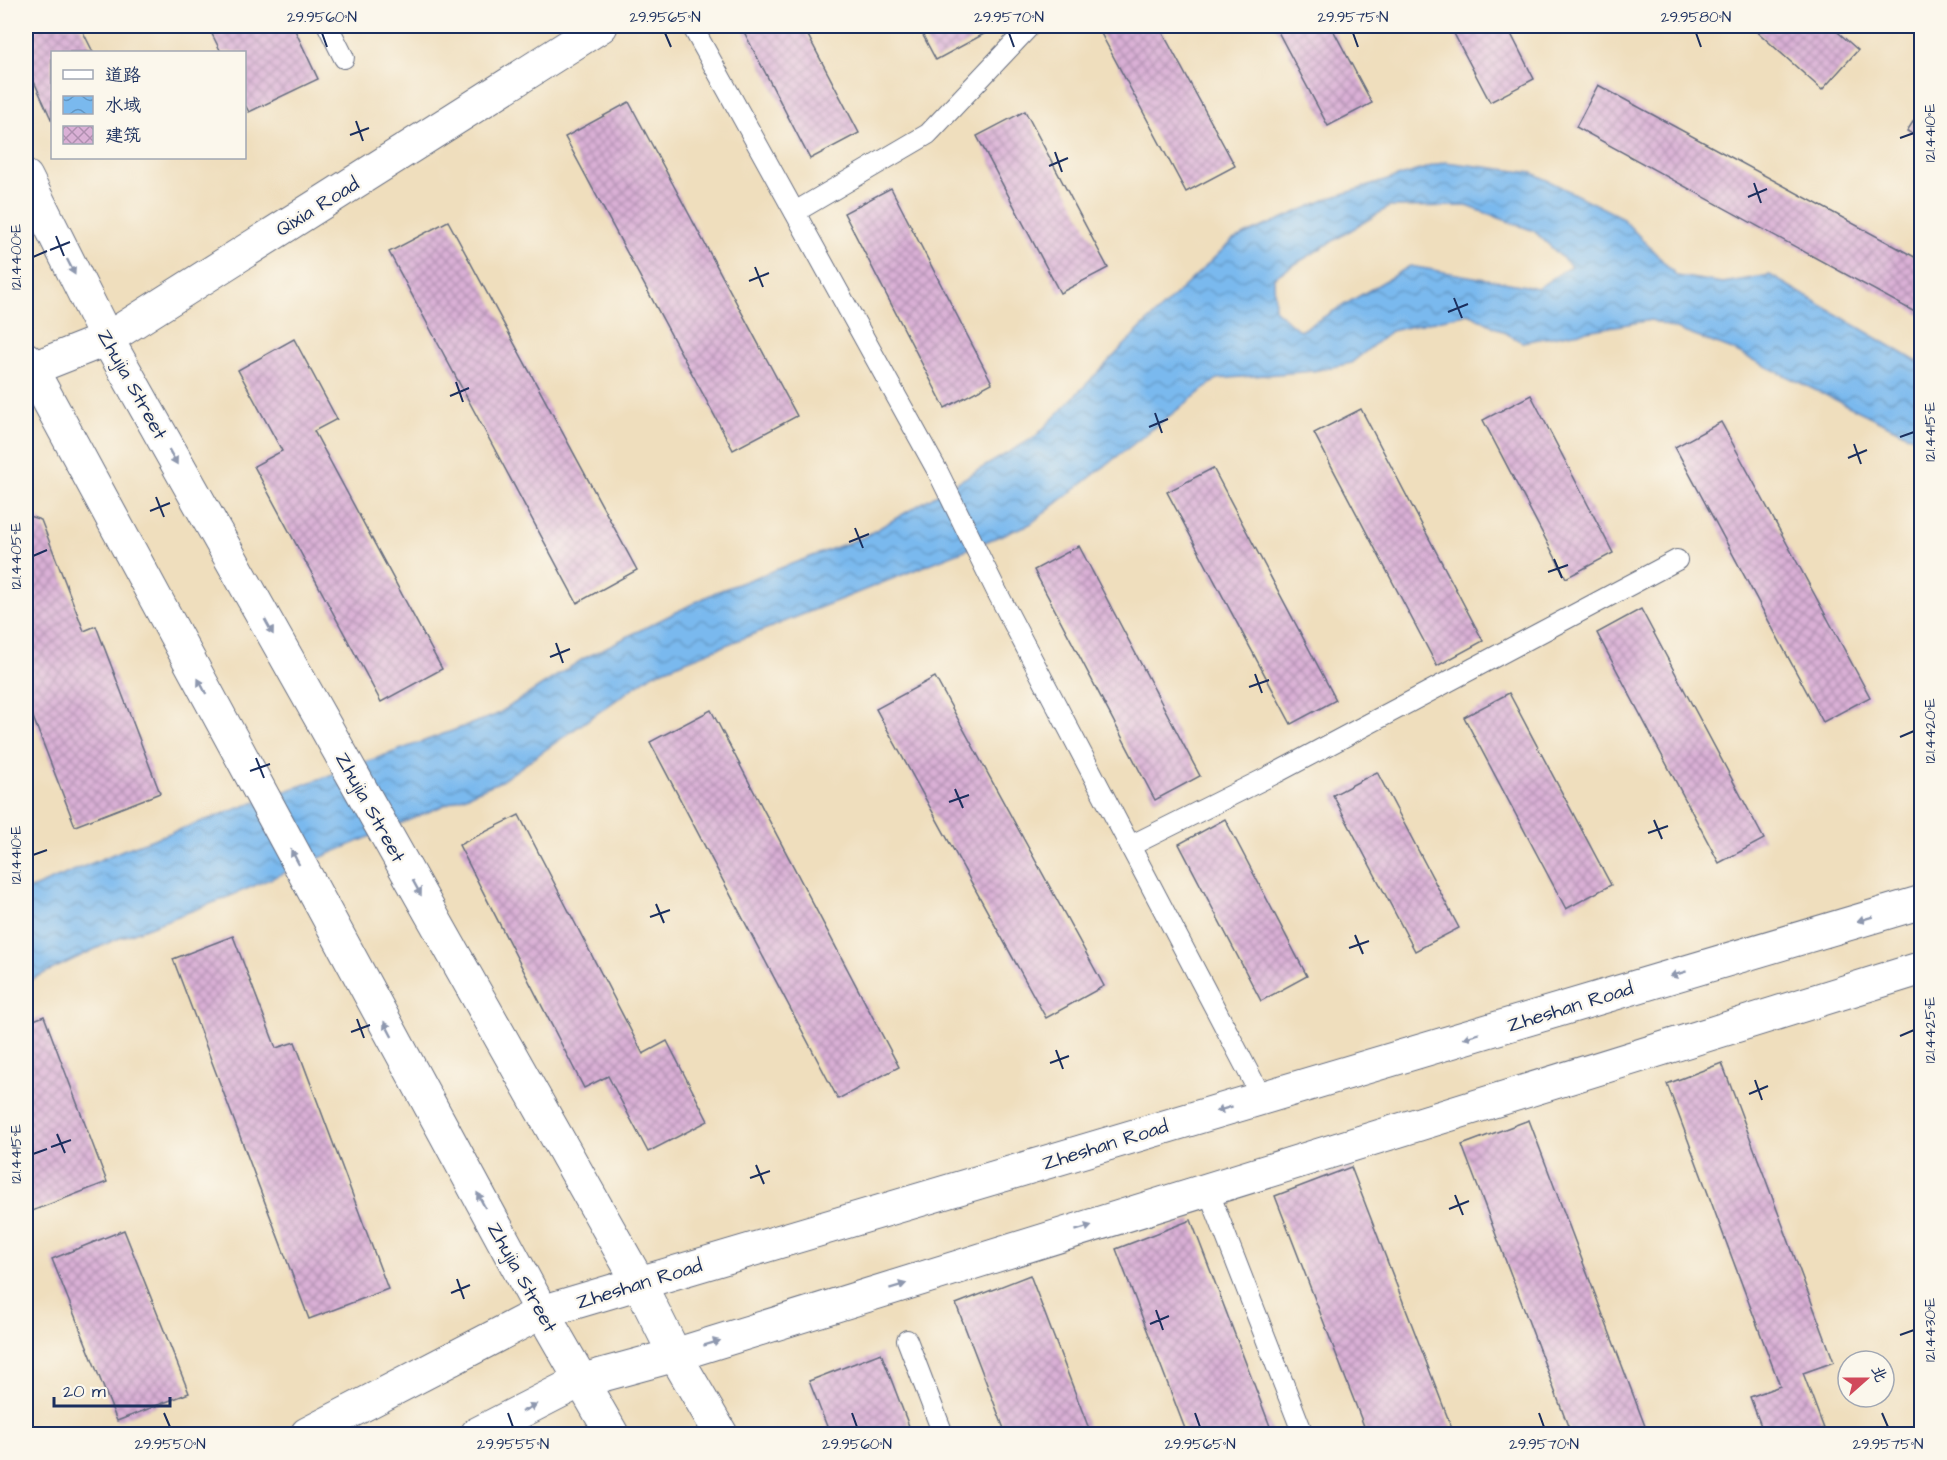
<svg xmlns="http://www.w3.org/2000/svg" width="1947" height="1460" font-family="'Architects Daughter','LXGW WenKai TC',sans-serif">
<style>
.water{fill:url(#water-waves);stroke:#4a74a6;stroke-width:1.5;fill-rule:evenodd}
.building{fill:url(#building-cross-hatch)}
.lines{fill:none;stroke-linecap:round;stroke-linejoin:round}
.lane-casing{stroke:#656c7f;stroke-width:22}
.street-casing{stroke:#656c7f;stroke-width:35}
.secondary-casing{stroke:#656c7f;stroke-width:35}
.lane{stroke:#fff;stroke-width:20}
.street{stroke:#fff;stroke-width:33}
.secondary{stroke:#fff;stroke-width:33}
.oneway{fill:#8d97ae}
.ticks{fill:none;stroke:#1b2f5e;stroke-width:2}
.labels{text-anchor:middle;stroke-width:4.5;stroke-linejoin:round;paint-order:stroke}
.street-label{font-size:20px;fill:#1b2f5e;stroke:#fbf7ec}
.neatline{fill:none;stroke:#1b2f5e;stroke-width:2}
.ticks-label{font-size:15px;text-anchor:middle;fill:#1b2f5e}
</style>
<defs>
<pattern id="water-waves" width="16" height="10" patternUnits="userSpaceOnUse" patternTransform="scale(1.5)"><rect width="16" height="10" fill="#7ab9ee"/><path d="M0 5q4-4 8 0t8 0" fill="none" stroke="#6397c4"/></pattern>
<pattern id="building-cross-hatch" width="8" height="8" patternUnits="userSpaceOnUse" patternTransform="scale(1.5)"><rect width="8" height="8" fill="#dab0d6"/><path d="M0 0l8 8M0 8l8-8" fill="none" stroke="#b090b1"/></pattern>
</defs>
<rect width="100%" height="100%" fill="#fbf7ec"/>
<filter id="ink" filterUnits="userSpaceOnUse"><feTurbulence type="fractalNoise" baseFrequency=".0167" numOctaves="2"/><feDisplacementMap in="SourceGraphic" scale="12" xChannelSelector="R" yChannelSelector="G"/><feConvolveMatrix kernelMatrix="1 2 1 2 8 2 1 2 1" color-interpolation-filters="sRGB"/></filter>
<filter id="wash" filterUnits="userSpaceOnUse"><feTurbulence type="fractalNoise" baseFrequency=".008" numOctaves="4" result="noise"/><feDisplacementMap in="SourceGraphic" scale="24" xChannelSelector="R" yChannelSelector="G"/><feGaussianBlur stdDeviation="1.35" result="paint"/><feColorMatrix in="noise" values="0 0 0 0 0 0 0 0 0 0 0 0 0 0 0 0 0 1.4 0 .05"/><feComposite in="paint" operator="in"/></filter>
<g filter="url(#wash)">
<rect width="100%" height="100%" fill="#efdebd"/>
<path class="water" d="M1445 162 1533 173 1621 217 1677 276 1723 283 1770 275 1921 364V441L1730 349 1651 320 1522 342 1469 313 1391 331 1351 363 1313 371 1217 379 1030 524 653 674 501 781 223 899 112 941 26 982V891L123 850 496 715 583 659 716 592 864 537 1035 437 1141 328 1233 240 1327 199ZM1467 206 1534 231 1571 266 1538 288 1410 266 1300 331 1275 310 1274 277 1389 207Z"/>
<g id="blocks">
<g class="building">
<path d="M26 26H80L93 52H52V121L26 64Z"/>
<path d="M208 26H293L318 79 249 112 244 103V52H221Z"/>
<path d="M741 26H803L859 133 810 159Z"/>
<path d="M918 26H979L984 34 936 60Z"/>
<path d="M1097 26H1159L1235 166 1186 192Z"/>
<path d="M1275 26H1331L1372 103 1328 126Z"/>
<path d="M1450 26H1507L1534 79 1490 102Z"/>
<path d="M1751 26H1831L1858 50 1822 90Z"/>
<path d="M1598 85 1922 261V316L1576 127Z"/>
<path d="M629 102 797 416 733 450 565 137Z"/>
<path d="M1922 108V140L1907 131Z"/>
<path d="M1025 111 1108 268 1060 293 977 136Z"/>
<path d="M891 188 992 383 945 408 844 213Z"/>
<path d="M448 221 637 570 577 603 389 252Z"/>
<path d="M294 339 337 419 314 431 442 669 381 702 254 466 282 451 238 370Z"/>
<path d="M1531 395 1613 553 1566 578 1483 420Z"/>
<path d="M1361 409 1483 641 1437 666 1314 433Z"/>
<path d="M1721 422 1870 697 1823 722 1675 447Z"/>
<path d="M1213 468 1336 700 1291 724 1167 492Z"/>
<path d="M26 515 41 520 84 631 96 626 160 793 75 826 26 699Z"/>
<path d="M1079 546 1200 776 1155 800 1034 570Z"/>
<path d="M1641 609 1764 839 1719 863 1597 633Z"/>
<path d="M935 677 1104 986 1046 1018 876 709Z"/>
<path d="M1509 693 1611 885 1566 909 1464 717Z"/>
<path d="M711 710 899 1067 838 1099 650 742Z"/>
<path d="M1377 772 1459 928 1415 951 1333 795Z"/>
<path d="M519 815 643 1054 667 1041 708 1121 648 1152 608 1076 584 1088 459 845Z"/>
<path d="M1225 819 1307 976 1261 1001 1179 844Z"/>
<path d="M233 936 276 1048 295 1042 388 1289 309 1319 173 959Z"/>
<path d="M44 1016 107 1182 32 1211 26 1192V1023Z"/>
<path d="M1722 1063 1834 1362 1803 1373 1826 1434H1764L1750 1397 1780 1386 1667 1084Z"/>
<path d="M1529 1120 1648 1434H1571L1462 1145Z"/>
<path d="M1351 1167 1454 1434H1367L1275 1196Z"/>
<path d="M1191 1220 1273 1434H1187L1116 1249Z"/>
<path d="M124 1230 189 1393 117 1421 52 1259Z"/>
<path d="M1030 1275 1091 1434H1006L956 1304Z"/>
<path d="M881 1353 912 1434H830L809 1381Z"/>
</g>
</g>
</g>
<g filter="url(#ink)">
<use href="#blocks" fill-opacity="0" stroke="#656c7f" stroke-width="1.5"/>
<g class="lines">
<defs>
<g id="lane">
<path d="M328 26 344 58"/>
<path d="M692 26 938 472 997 592 1262 1098"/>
<path d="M795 212 928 134 1030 26"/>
<path d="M1130 846 1276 773 1677 560"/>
<path d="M1208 1190 1303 1434"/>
<path d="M907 1340 943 1434"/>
</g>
<path id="street" d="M26 371 107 339 601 26"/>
<g id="secondary">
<path d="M26 177 107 339 639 1283 675 1355 721 1434"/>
<path d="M26 359 542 1312 612 1434"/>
<path d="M307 1434 542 1312 1922 902"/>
<path d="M477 1434 580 1381 675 1355 1922 968"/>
</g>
</defs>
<use href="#lane" class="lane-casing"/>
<use href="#street" class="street-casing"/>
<use href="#secondary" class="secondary-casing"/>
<use href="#lane" class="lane"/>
<use href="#street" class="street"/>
<use href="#secondary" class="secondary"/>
</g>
<defs><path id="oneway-solid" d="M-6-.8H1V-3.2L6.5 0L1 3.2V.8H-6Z" transform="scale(1.5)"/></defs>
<g class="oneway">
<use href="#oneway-solid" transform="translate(71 267) rotate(63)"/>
<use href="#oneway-solid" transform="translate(173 457) rotate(61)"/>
<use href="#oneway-solid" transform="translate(269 627) rotate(61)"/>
<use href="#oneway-solid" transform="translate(202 686) rotate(-118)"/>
<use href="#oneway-solid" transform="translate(295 857) rotate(-118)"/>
<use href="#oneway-solid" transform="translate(417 888) rotate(61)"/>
<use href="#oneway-solid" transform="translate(1865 919) rotate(163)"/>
<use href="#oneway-solid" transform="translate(1678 974) rotate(163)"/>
<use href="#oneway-solid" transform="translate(388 1029) rotate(-118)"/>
<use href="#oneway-solid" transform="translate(1471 1036) rotate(163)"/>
<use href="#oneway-solid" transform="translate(1224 1109) rotate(163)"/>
<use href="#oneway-solid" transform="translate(481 1200) rotate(-118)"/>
<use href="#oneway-solid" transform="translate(1084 1228) rotate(-17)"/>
<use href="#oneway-solid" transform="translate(898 1286) rotate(-17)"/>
<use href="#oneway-solid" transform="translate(712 1343) rotate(-17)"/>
<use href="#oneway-solid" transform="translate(529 1408) rotate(-27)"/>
</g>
</g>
<path class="ticks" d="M322 33 327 47M665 33 671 47M1009 33 1014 47M1353 33 1358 47M1696 33 1701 47M356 121 363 141M350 135 369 128M1900 138 1914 133M1055 152 1062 172M1049 166 1068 158M1754 183 1761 203M1748 197 1767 189M56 236 64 256M50 250 70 242M33 257 47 251M755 267 763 287M749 281 769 273M1454 298 1462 318M1448 312 1468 304M456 382 463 402M450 396 469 388M1155 413 1162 433M1149 427 1168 419M1900 437 1914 432M1854 444 1861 464M1848 458 1867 450M156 497 164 517M150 511 170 503M855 528 863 548M849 542 869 534M33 556 47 550M1554 559 1562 578M1548 572 1568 565M556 643 563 663M550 657 570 649M1255 674 1262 693M1249 687 1269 680M1900 737 1914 731M256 758 264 778M250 771 270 764M955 789 963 808M949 802 969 795M1654 820 1662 839M1648 833 1668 826M33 855 47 850M656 904 664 923M650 917 670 910M1355 935 1363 954M1349 948 1369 941M357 1019 364 1038M351 1032 370 1025M1900 1036 1914 1030M1056 1050 1063 1069M1050 1063 1069 1056M1755 1080 1762 1100M1749 1094 1768 1086M57 1134 65 1153M51 1147 71 1140M33 1154 47 1149M756 1165 764 1184M750 1178 770 1171M1455 1195 1463 1215M1449 1209 1469 1201M457 1279 464 1299M451 1293 470 1285M1156 1310 1163 1330M1150 1324 1169 1316M1900 1335 1914 1330M164 1413 170 1427M508 1413 513 1427M852 1413 857 1427M1195 1413 1200 1427M1539 1413 1544 1427M1882 1413 1888 1427"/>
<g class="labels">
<g class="street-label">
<text transform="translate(317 206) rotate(-32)" y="7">Qixia Road</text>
<text transform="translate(133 384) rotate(61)" y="7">Zhujia Street</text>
<text transform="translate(371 807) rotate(61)" y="7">Zhujia Street</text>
<text transform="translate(1570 1006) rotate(-17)" y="7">Zheshan Road</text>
<text transform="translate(1105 1144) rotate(-17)" y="7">Zheshan Road</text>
<text transform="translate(523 1277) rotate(61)" y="7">Zhujia Street</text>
<text transform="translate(639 1283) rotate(-17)" y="7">Zheshan Road</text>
</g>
</g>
<rect width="1947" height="1460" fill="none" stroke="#fbf7ec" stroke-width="66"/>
<rect x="51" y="51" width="195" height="108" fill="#fbf7ec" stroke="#a1a7b3" stroke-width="1.5"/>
<rect x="63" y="70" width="30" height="9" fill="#ffffff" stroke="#a1a7b3" stroke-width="1.5"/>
<text x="105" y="81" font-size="18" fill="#1b2f5e">道路</text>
<rect x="63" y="96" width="30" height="18" fill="url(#water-waves)" stroke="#a1a7b3" stroke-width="1.5"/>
<text x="105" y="111" font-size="18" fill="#1b2f5e">水域</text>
<rect x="63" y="126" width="30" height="18" fill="url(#building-cross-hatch)" stroke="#a1a7b3" stroke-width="1.5"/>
<text x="105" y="141" font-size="18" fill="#1b2f5e">建筑</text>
<g transform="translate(1866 1379) rotate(69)"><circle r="28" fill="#fbf7ec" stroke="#a1a7b3" stroke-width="1.5"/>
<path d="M0-4.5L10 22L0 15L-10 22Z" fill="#d1495b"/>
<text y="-9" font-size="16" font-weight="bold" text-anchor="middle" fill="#1b2f5e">北</text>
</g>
<path d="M54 1397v9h116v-9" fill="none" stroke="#1b2f5e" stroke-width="3"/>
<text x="63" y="1397" font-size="18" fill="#1b2f5e" stroke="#fbf7ec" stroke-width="4.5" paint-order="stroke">20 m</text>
<rect x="33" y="33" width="1881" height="1394" class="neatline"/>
<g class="ticks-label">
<text x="322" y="22">29.9560°N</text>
<text x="665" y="22">29.9565°N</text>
<text x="1009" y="22">29.9570°N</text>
<text x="1353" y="22">29.9575°N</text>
<text x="1696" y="22">29.9580°N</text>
<text transform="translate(1930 133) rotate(-90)" y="5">121.4410°E</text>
<text transform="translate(16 257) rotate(-90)" y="5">121.4400°E</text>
<text transform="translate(1930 432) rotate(-90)" y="5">121.4415°E</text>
<text transform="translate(16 556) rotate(-90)" y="5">121.4405°E</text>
<text transform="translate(1930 731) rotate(-90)" y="5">121.4420°E</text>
<text transform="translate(16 855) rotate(-90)" y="5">121.4410°E</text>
<text transform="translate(1930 1030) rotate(-90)" y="5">121.4425°E</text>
<text transform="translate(16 1154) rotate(-90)" y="5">121.4415°E</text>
<text transform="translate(1930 1330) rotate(-90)" y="5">121.4430°E</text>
<text x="170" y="1449">29.9550°N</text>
<text x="513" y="1449">29.9555°N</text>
<text x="857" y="1449">29.9560°N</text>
<text x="1200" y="1449">29.9565°N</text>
<text x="1544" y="1449">29.9570°N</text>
<text x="1888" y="1449">29.9575°N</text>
</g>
</svg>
